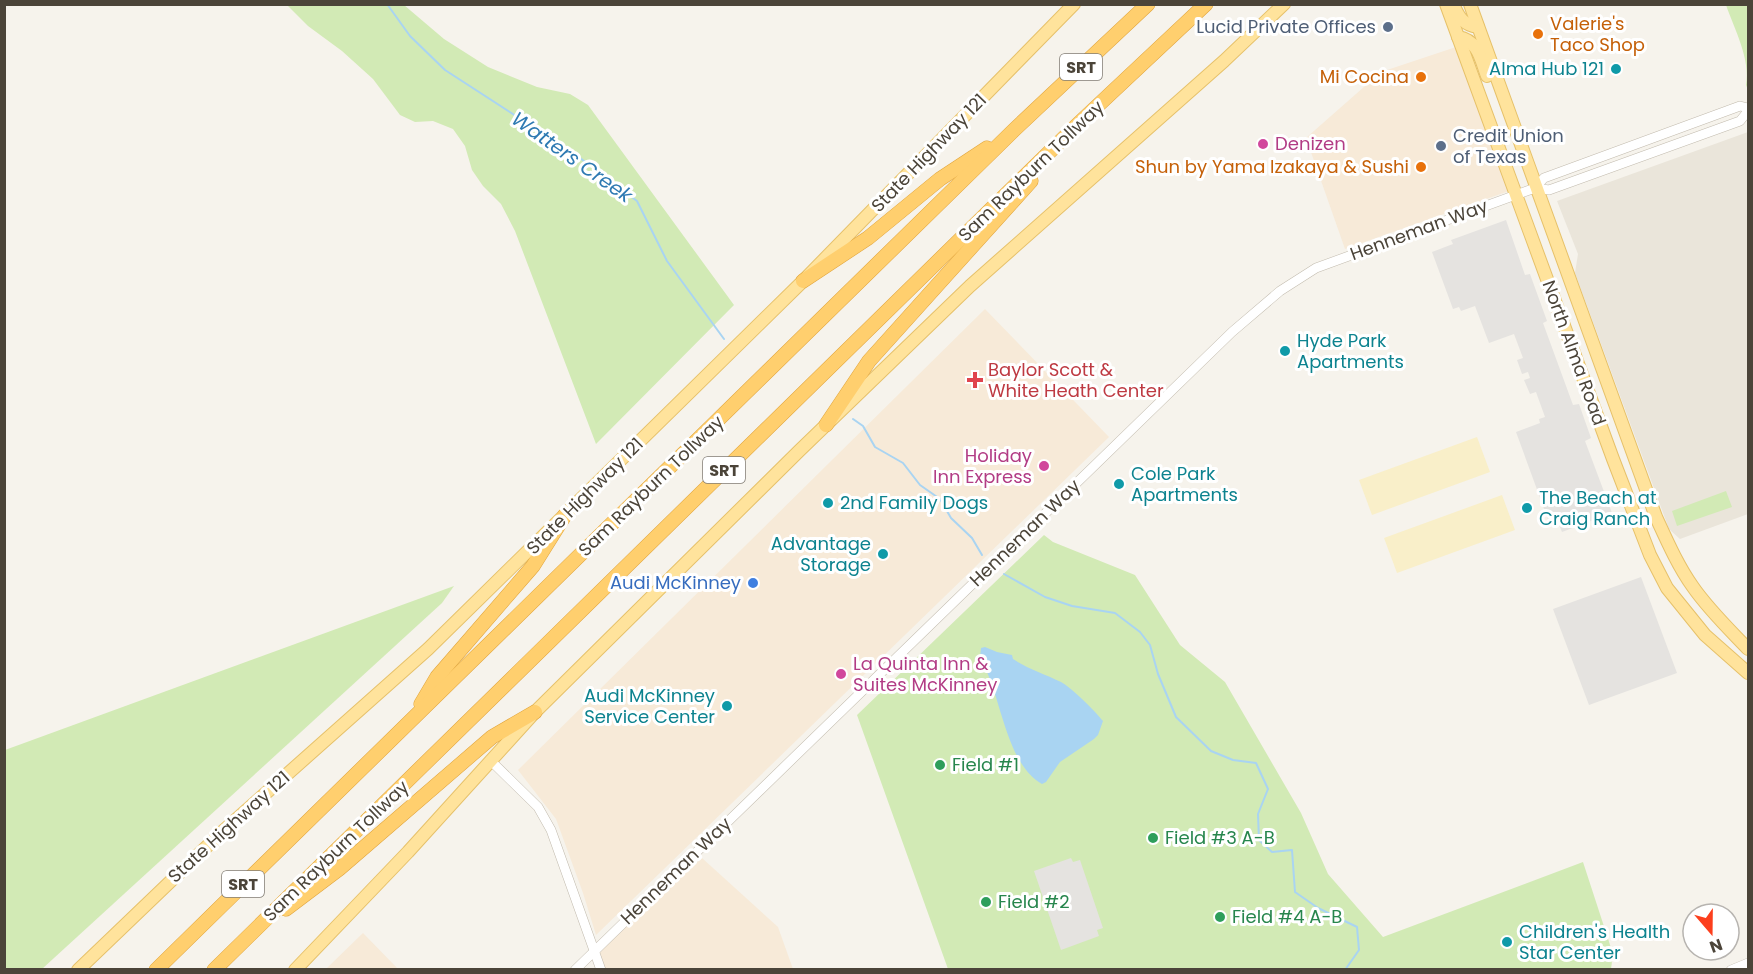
<svg xmlns="http://www.w3.org/2000/svg" width="1753" height="974" font-family="Poppins,sans-serif">
<style>
.residential{fill:#eae5da}
.commercial{fill:#f7ead8}
.green{fill:#d2eab5}
.sand{fill:#f9efc9}
.parking{fill:#e5e3e0}
.water{fill:#a9d4f2}
.lines{fill:none;stroke-linecap:round;stroke-linejoin:round}
.stream{stroke:#a9d4f2;stroke-width:2}
.minor-casing{stroke:#c2bbae;stroke-width:10}
.major-casing{stroke:#e6c16a;stroke-width:14}
.highway-casing{stroke:#e0a43c;stroke-width:15}
.minor{stroke:#fff;stroke-width:9}
.major{stroke:#ffe39c;stroke-width:12}
.highway{stroke:#ffcf6e;stroke-width:14}
.service-dot{fill:#5c6f8a;stroke:#fff;stroke-width:2}
.food-dot{fill:#e8710a;stroke:#fff;stroke-width:2}
.culture-dot{fill:#0f9aa8;stroke:#fff;stroke-width:2}
.hotel-dot{fill:#d1479c;stroke:#fff;stroke-width:2}
.health-dot{fill:#e0444e;stroke:#fff;stroke-width:2}
.shop-dot{fill:#3f7fe0;stroke:#fff;stroke-width:2}
.leisure-dot{fill:#2e9e5b;stroke:#fff;stroke-width:2}
.labels{text-anchor:middle;stroke-width:6;stroke-linejoin:round;paint-order:stroke}
.shield{fill:#fff;stroke:#817c74;stroke-width:1.5}
.shield-label{font-size:16px;font-weight:bold;fill:#4b4439}
.food-label{font-size:18px;fill:#c56008;stroke:#fff;text-anchor:end}
.service-label{font-size:18px;fill:#4e5e75;stroke:#fff;text-anchor:end}
.culture-label{font-size:18px;fill:#0d838f;stroke:#fff;text-anchor:start}
.hotel-label{font-size:18px;fill:#b23c85;stroke:#fff;text-anchor:start}
.street-label{font-size:18px;fill:#4b4439;stroke:#fff}
.health-label{font-size:18px;fill:#be3a42;stroke:#fff;text-anchor:start}
.shop-label{font-size:18px;fill:#366cbe;stroke:#fff;text-anchor:end}
.leisure-label{font-size:18px;fill:#27864d;stroke:#fff;text-anchor:start}
.water-label{font-size:20px;font-style:italic;fill:#2e7ab2;stroke:#fff}
</style>
<rect width="100%" height="100%" fill="#f6f3ec"/>
<path class="residential" d="M1748 132V514L1680 539 1669 529 1575 273 1578 254 1557 201Z"/>
<g class="commercial">
<path d="M1456 47 1509 191 1345 249 1306 138 1381 72Z"/>
<path d="M985 309 1109 437 596 935 583 893 556 819 518 770Z"/>
<path d="M702 858 778 927 793 969H601L595 950Z"/>
<path d="M363 933 398 969H326Z"/>
</g>
<g class="green">
<path d="M287 5H404L444 39 488 67 537 87 570 94 588 105 734 305 596 444 515 231 501 204 483 186 472 170 465 146 453 129 433 121 415 122 400 115 373 79 342 51 308 26Z"/>
<path d="M1726 5H1748V90L1746 85C1751 60 1734 28 1726 5Z"/>
<path d="M1726 491 1732 507 1677 526 1672 511Z"/>
<path d="M1044 535 1053 542 1135 575 1180 645 1225 682 1301 813 1328 874 1383 937 1583 862 1613 954 1611 969H948L857 715Z"/>
<path d="M454 586 442 603 42 969H5V750Z"/>
</g>
<g class="sand">
<path d="M1477 437 1490 472 1372 515 1359 480Z"/>
<path d="M1502 495 1515 530 1397 573 1384 538Z"/>
</g>
<g class="parking">
<path d="M1506 220 1525 275 1530 274 1547 321 1543 323 1573 405 1579 404 1591 438 1585 441 1612 513 1562 532 1558 522 1550 525 1516 432 1540 423 1539 419 1545 417 1536 392 1530 394 1524 380 1530 378 1528 372 1522 374 1517 360 1523 358 1514 334 1489 343 1475 306 1461 311 1459 307 1453 309 1432 252 1453 244 1451 240Z"/>
<path d="M1641 577 1677 673 1589 705 1553 609Z"/>
<path d="M1071 858 1073 862 1080 860 1103 928 1097 930 1099 936 1061 950 1034 871Z"/>
</g>
<path class="water" d="M985 647 997 652 1012 655 1013 659C1028 669 1045 674 1061 682 1071 687 1096 712 1103 721L1098 735 1094 739 1060 762 1046 782 1042 784C1004 762 1002 694 980 658L981 648Z"/>
<g class="lines">
<g class="stream">
<path d="M387 4 410 36 445 70 576 155 637 201 667 261 724 339"/>
<path d="M853 419 863 426 875 447 903 463 920 485 940 499 951 518 972 538 982 555"/>
<path d="M1004 574 1045 597 1072 606 1115 613 1140 632 1150 645 1158 674 1176 717 1211 751 1233 760 1256 763 1268 789 1258 814 1259 840 1272 852 1292 850 1295 892 1318 908 1357 927 1359 950 1345 970"/>
</g>
<defs>
<g id="minor">
<path d="M1535 188 1544 178 1740 106 1748 108"/>
<path d="M490 760 538 807 551 830 601 970"/>
<path d="M575 970 1232 332 1280 291 1316 268 1535 188 1549 190 1740 121 1748 111"/>
<path d="M1731 970 1748 963"/>
</g>
<g id="major">
<path d="M1446 4 1613 459 1650 555 1667 588 1705 635 1748 673"/>
<path d="M1470 4 1656 517C1667 541 1678 566 1693 587 1709 610 1729 629 1748 649"/>
<path d="M1454 6C1459 18 1464 25 1478 27"/>
<path d="M1458 37C1478 40 1481 60 1487 76"/>
<path d="M78 970 221 833 428 649 803 281 1074 4"/>
<path d="M295 970 408 852 535 712 799 451 970 286 1224 61 1284 4"/>
</g>
<g id="highway">
<path d="M803 281 868 238 940 179 987 148"/>
<path d="M826 425 869 361 1031 181"/>
<path d="M421 704 437 677 533 566 565 515"/>
<path d="M286 909 339 869 492 737 535 712"/>
<path d="M156 970 1014 130 1148 4"/>
<path d="M214 970 1076 126 1206 4"/>
</g>
</defs>
<use href="#minor" class="minor-casing"/>
<use href="#major" class="major-casing"/>
<use href="#highway" class="highway-casing"/>
<use href="#minor" class="minor"/>
<use href="#major" class="major"/>
<use href="#highway" class="highway"/>
</g>
<g class="service-dot">
<circle cx="1388" cy="27" r="6"/>
<circle cx="1441" cy="146" r="6"/>
</g>
<g class="food-dot">
<circle cx="1538" cy="34" r="6"/>
<circle cx="1421" cy="77" r="6"/>
<circle cx="1421" cy="167" r="6"/>
</g>
<g class="culture-dot">
<circle cx="1616" cy="69" r="6"/>
<circle cx="1285" cy="351" r="6"/>
<circle cx="1119" cy="484" r="6"/>
<circle cx="828" cy="503" r="6"/>
<circle cx="1527" cy="508" r="6"/>
<circle cx="883" cy="554" r="6"/>
<circle cx="727" cy="706" r="6"/>
<circle cx="1507" cy="942" r="6"/>
</g>
<g class="hotel-dot">
<circle cx="1263" cy="144" r="6"/>
<circle cx="1044" cy="466" r="6"/>
<circle cx="841" cy="674" r="6"/>
</g>
<path class="health-dot" d="M972 371h6v6h6v6h-6v6h-6v-6h-6v-6h6z"/>
<circle class="shop-dot" cx="753" cy="583" r="6"/>
<g class="leisure-dot">
<circle cx="940" cy="765" r="6"/>
<circle cx="1153" cy="838" r="6"/>
<circle cx="986" cy="902" r="6"/>
<circle cx="1220" cy="917" r="6"/>
</g>
<g class="labels">
<g class="shield">
<rect x="1060" y="54" width="42" height="26" rx="4.5"/>
<rect x="703" y="457" width="42" height="26" rx="4.5"/>
<rect x="222" y="871" width="42" height="26" rx="4.5"/>
</g>
<g class="shield-label">
<text x="1081" y="73">SRT</text>
<text x="724" y="476">SRT</text>
<text x="243" y="890">SRT</text>
</g>
<g class="food-label">
<text x="1550" y="30" text-anchor="start">Valerie's<tspan x="1550" dy="21">Taco Shop</tspan></text>
<text x="1409" y="83">Mi Cocina</text>
<text x="1409" y="173">Shun by Yama Izakaya &amp; Sushi</text>
</g>
<g class="service-label">
<text x="1376" y="33">Lucid Private Offices</text>
<text x="1453" y="142" text-anchor="start">Credit Union<tspan x="1453" dy="21">of Texas</tspan></text>
</g>
<g class="culture-label">
<text x="1604" y="75" text-anchor="end">Alma Hub 121</text>
<text x="1297" y="347">Hyde Park<tspan x="1297" dy="21">Apartments</tspan></text>
<text x="1131" y="480">Cole Park<tspan x="1131" dy="21">Apartments</tspan></text>
<text x="1539" y="504">The Beach at<tspan x="1539" dy="21">Craig Ranch</tspan></text>
<text x="840" y="509">2nd Family Dogs</text>
<text x="871" y="550" text-anchor="end">Advantage<tspan x="871" dy="21">Storage</tspan></text>
<text x="715" y="702" text-anchor="end">Audi McKinney<tspan x="715" dy="21">Service Center</tspan></text>
<text x="1519" y="938">Children's Health<tspan x="1519" dy="21">Star Center</tspan></text>
</g>
<g class="hotel-label">
<text x="1275" y="150">Denizen</text>
<text x="1032" y="462" text-anchor="end">Holiday<tspan x="1032" dy="21">Inn Express</tspan></text>
<text x="853" y="670">La Quinta Inn &amp;<tspan x="853" dy="21">Suites McKinney</tspan></text>
</g>
<g class="street-label">
<text transform="translate(929 153) rotate(-46)" y="6">State Highway 121</text>
<text transform="translate(1031 171) rotate(-44)" y="6">Sam Rayburn Tollway</text>
<text transform="translate(1419 230) rotate(-20)" y="6">Henneman Way</text>
<text transform="translate(1574 353) rotate(70)" y="6">North Alma Road</text>
<text transform="translate(651 486) rotate(-44)" y="6">Sam Rayburn Tollway</text>
<text transform="translate(585 496) rotate(-45)" y="6">State Highway 121</text>
<text transform="translate(1025 533) rotate(-44)" y="6">Henneman Way</text>
<text transform="translate(229 827) rotate(-42)" y="6">State Highway 121</text>
<text transform="translate(336 851) rotate(-44)" y="6">Sam Rayburn Tollway</text>
<text transform="translate(676 871) rotate(-44)" y="6">Henneman Way</text>
</g>
<g class="health-label">
<text x="988" y="376">Baylor Scott &amp;<tspan x="988" dy="21">White Heath Center</tspan></text>
</g>
<g class="shop-label">
<text x="741" y="589">Audi McKinney</text>
</g>
<g class="leisure-label">
<text x="952" y="771">Field #1</text>
<text x="1165" y="844">Field #3 A-B</text>
<text x="998" y="908">Field #2</text>
<text x="1232" y="923">Field #4 A-B</text>
</g>
<g class="water-label">
<text transform="translate(572 157) rotate(35)" y="7">Watters Creek</text>
</g>
</g>
<rect width="1753" height="974" fill="none" stroke="#4b4439" stroke-width="12"/>
<g transform="translate(1711 932) rotate(160)"><circle r="28" fill="#ffffff" stroke="#b7b4b0" stroke-width="1.5"/>
<path d="M0-4.5L10 22L0 15L-10 22Z" fill="#fc3f1d"/>
<text y="-9" font-size="16" font-weight="bold" text-anchor="middle" fill="#4b4439">N</text>
</g>
</svg>
